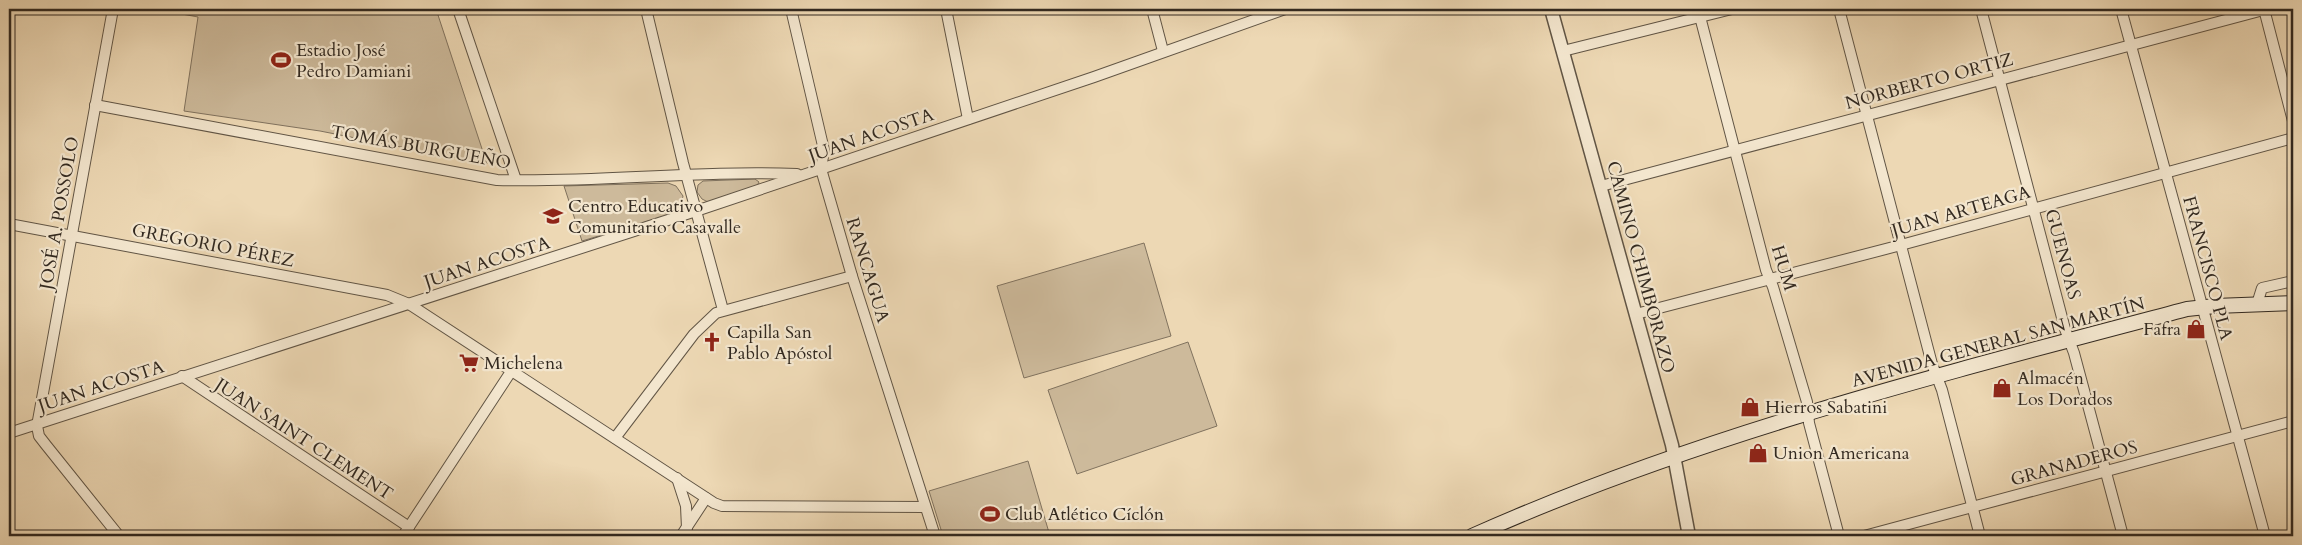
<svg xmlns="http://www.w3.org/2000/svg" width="2302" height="545" font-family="Cardo,serif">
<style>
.green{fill:#cdba9b;stroke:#80725e}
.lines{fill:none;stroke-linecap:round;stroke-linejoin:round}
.minor-casing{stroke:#615545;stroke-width:12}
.tertiary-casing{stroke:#615545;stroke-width:15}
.secondary-casing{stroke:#322920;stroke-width:16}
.minor{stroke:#f3e6ce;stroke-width:10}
.tertiary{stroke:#f3e6ce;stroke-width:12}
.secondary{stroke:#f3e6ce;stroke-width:14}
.labels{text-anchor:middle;stroke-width:4.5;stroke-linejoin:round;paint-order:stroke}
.poi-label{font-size:18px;fill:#322920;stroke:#f3e6ce;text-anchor:start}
.street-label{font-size:18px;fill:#322920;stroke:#f3e6ce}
</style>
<rect width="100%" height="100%" fill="#edd8b4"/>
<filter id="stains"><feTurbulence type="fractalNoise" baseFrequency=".004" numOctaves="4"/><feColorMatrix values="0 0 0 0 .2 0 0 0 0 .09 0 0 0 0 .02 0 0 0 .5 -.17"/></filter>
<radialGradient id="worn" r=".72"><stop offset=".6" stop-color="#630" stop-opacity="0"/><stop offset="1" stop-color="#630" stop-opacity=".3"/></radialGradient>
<g class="green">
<path d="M155 9H436L487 164 320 131 184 111 198 17Z"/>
<path d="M755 179 759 182 757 186 708 202 702 199 697 192 698 185 703 181Z"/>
<path d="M668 183 676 186 683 196 680 209 675 213 582 241 564 186Z"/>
<path d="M1144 243 1171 336 1024 378 997 286Z"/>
<path d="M1188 342 1217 426 1077 474 1048 390Z"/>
<path d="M1028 461 1050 536H943L929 491Z"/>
</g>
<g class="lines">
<defs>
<g id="minor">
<path d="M113 9 37 426 39 436 46 445 119 536"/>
<path d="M458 9 516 180"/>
<path d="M646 9 683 163 723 310"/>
<path d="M791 9 824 150 821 169 852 276 935 536"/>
<path d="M946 9 968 119"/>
<path d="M1152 9 1163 51"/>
<path d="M1698 9 1766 270 1773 287 1807 402 1809 423 1839 536"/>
<path d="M1839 9 1932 364 1942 390 1980 536"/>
<path d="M1981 9 2065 329 2074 353 2123 536"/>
<path d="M2121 9 2265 536"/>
<path d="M2264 9 2293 121"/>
<path d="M1563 51 1732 9"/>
<path d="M95 105 497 180C597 183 697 170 797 174"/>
<path d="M1601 186 2267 9"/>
<path d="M9 224 387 295 409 304 714 503 722 506 925 507"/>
<path d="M2257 304 2262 288 2293 281"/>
<path d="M1636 314 1901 245 2293 138"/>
<path d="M182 376 409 527"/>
<path d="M9 433 696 211 1094 77 1285 9"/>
<path d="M615 438 694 334 716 313 852 276"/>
<path d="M677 478 686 506 687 528"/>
<path d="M403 536 512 370"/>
<path d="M681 536 706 498"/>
<path d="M1864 536 2293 421"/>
</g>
<path id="tertiary" d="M1551 9 1672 445 1689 536"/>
<path id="secondary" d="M1472 536C1700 434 1946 373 2187 309L2215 306 2293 303"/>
</defs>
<use href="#minor" class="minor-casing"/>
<use href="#tertiary" class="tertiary-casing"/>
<use href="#secondary" class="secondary-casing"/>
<use href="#minor" class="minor"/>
<use href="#tertiary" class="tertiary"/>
<use href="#secondary" class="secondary"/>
</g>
<defs>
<symbol id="stadium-bare" viewBox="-9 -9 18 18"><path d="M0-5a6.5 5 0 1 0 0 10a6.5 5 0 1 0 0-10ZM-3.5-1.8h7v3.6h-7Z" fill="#8f2418" stroke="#f3e6ce" stroke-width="2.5" paint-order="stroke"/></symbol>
<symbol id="school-bare" viewBox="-9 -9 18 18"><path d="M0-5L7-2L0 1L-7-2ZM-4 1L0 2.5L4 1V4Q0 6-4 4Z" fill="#8f2418" stroke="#f3e6ce" stroke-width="2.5" paint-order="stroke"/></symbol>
<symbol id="shop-bare" viewBox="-9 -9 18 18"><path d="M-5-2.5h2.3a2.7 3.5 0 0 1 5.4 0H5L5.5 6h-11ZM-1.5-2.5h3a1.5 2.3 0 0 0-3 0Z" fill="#8f2418" stroke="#f3e6ce" stroke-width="2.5" paint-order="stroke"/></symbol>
<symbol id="church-bare" viewBox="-9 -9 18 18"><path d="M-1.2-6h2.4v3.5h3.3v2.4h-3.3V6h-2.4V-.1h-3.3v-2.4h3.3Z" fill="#8f2418" stroke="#f3e6ce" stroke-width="2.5" paint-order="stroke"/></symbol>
<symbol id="supermarket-bare" viewBox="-9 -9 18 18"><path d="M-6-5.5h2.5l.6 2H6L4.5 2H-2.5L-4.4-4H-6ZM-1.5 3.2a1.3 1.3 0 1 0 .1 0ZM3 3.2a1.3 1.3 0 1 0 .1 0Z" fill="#8f2418" stroke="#f3e6ce" stroke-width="2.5" paint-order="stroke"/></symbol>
</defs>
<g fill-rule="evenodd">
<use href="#stadium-bare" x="267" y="46" width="28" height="28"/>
<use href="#school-bare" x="539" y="202" width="28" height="28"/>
<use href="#shop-bare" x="2182" y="315" width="28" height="28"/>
<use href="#church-bare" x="698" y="328" width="28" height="28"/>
<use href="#supermarket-bare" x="455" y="349" width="28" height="28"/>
<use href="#shop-bare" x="1988" y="374" width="28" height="28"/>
<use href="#shop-bare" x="1736" y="393" width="28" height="28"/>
<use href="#shop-bare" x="1744" y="439" width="28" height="28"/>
<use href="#stadium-bare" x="976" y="500" width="28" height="28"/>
</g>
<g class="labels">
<g class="poi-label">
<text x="296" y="56">Estadio José<tspan x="296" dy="21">Pedro Damiani</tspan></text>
<text x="568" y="212">Centro Educativo<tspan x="568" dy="21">Comunitario Casavalle</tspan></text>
<text x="2181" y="335" text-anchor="end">Fafra</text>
<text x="727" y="338">Capilla San<tspan x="727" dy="21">Pablo Apóstol</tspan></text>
<text x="484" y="369">Michelena</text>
<text x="2017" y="384">Almacén<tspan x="2017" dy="21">Los Dorados</tspan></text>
<text x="1765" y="413">Hierros Sabatini</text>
<text x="1773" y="459">Union Americana</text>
<text x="1005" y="520">Club Atlético Cíclón</text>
</g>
<g class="street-label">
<text transform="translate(1929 81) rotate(-15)" y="6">NORBERTO ORTIZ</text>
<text transform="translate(871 135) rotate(-19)" y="6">JUAN ACOSTA</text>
<text transform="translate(421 147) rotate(10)" y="6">TOMÁS BURGUEÑO</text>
<text transform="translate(1961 211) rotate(-16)" y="6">JUAN ARTEAGA</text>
<text transform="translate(59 213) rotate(-80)" y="6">JOSÉ A. POSSOLO</text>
<text transform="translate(213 245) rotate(11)" y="6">GREGORIO PÉREZ</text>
<text transform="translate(2063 254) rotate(75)" y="6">GUENOAS</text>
<text transform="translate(487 262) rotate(-18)" y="6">JUAN ACOSTA</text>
<text transform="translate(1641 267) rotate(75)" y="6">CAMINO CHIMBORAZO</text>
<text transform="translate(1784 268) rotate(73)" y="6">HUM</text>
<text transform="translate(2208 268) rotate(75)" y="6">FRANCISCO PLA</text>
<text transform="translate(868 270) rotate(73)" y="6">RANCAGUA</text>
<text transform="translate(1998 342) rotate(-15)" y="6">AVENIDA GENERAL SAN MARTÍN</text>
<text transform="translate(101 386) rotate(-18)" y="6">JUAN ACOSTA</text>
<text transform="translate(304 439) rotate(33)" y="6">JUAN SAINT CLEMENT</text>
<text transform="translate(2074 463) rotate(-15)" y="6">GRANADEROS</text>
</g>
</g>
<rect width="2302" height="545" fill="none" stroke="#edd8b4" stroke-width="30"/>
<rect x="10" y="10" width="2282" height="525" fill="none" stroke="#322920" stroke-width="2.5"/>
<rect x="15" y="15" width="2272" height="515" fill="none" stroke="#322920"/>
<rect width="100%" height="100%" filter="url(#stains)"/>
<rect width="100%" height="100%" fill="url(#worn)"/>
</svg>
